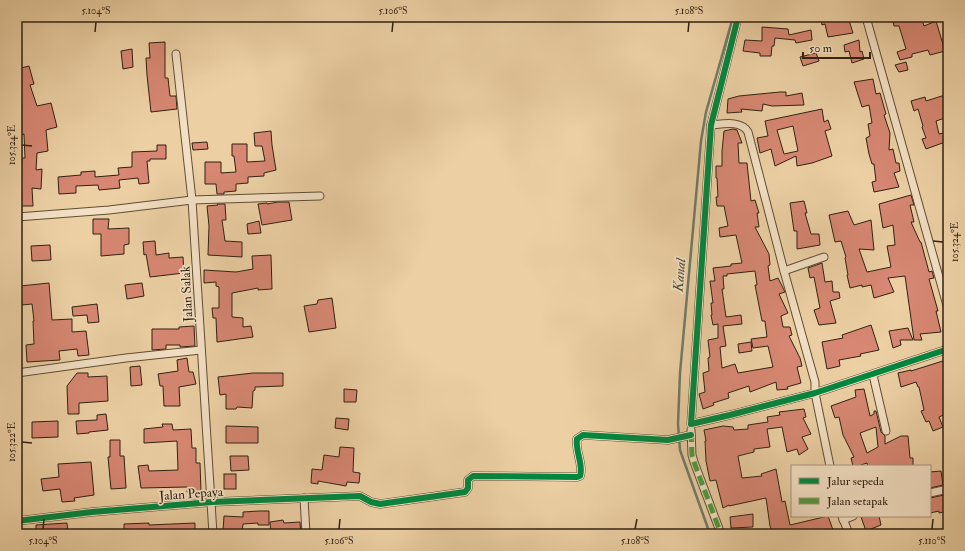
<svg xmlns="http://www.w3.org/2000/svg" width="965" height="551" font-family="'IM FELL Double Pica',serif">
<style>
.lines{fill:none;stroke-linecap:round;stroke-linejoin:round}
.stream{stroke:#6f7b68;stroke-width:2.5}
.building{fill:#d78773;stroke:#302110;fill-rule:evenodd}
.street-casing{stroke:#5f4d35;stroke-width:9}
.street{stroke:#f3e0c4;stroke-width:7}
.quiet{stroke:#509b3c;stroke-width:5;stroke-dasharray:10 5;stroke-linecap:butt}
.cycleway-casing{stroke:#f3e0c4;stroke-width:8}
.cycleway{stroke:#00873e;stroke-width:6}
.ticks{fill:none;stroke:#302110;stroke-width:1.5}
.labels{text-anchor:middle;stroke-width:3.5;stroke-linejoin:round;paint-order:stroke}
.street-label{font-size:13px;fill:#302110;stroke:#f3e0c4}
.water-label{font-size:14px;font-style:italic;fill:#504e3c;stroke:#f3e0c4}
.neatline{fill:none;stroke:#302110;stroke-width:1.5}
.ticks-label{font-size:10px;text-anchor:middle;fill:#302110}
</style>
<rect width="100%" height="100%" fill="#ecd0a4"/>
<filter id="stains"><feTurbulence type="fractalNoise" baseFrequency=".005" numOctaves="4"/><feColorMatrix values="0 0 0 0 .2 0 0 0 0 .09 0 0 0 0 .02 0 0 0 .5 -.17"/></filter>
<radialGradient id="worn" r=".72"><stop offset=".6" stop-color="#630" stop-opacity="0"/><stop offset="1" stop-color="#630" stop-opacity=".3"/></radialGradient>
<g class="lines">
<path class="stream" d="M710 534 680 450 678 424 680 373 701 141 706 112 733 17"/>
</g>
<g class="building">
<path d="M821 17H848L853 33 828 37 825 24 822 25Z"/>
<path d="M892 17H921L924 26 936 21 945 51 930 55 928 50 912 54V57L900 60 897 52 906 49 899 26H894Z"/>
<path d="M762 27 788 29 789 35 811 30 812 40 796 43 795 40 775 38 774 46H772L771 56H760V53L743 51 745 40 762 41Z"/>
<path d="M859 40 860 52 862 51 864 59 852 63 849 51 845 52 844 45Z"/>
<path d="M165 42V78H168L170 96H176L177 109 151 112 147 75 146 58H150L149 43Z"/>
<path d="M132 49 133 67 123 69 121 51Z"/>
<path d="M816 53 819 61 803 66 800 57Z"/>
<path d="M906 62 908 70 899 72 895 65Z"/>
<path d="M29 66 34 84 30 85 37 106 51 103 57 127 46 130 48 151 37 153 36 170 42 169 41 189 32 188 33 206H19L18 177H21L22 158H25L24 134 20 135 17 116V69Z"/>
<path d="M873 79 876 94 880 93 886 114 884 115 890 133 889 150 893 149 896 163H899L900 171 894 173 899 187 874 192 872 182 876 181 874 164H872L869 154 866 138 870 136 868 124 872 123 869 105 862 107 854 82Z"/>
<path d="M780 92H786V96L802 93 804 105 772 106 763 104 762 111 741 109 742 112 727 113 728 99 739 96Z"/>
<path d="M945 95 948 106V117L936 121 939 134 948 132V141L926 149 922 139 926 138 922 127 923 126 918 109 914 111 911 101 925 97 926 101Z"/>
<path d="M822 109 824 122 828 120 831 129 825 131 832 156 812 163 797 166 796 156 775 166 771 149 760 153 757 138 768 136 765 121ZM793 126 798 151 784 154 777 130Z"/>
<path d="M733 129 737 130 742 143H738L739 163H747L751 201 755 200 759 213H757L759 227H755L769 254 770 265 768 266 770 281 778 278 785 292 779 294 788 313 781 316 783 327H790L792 335 789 336 800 358 802 366 797 367 801 383 787 387 788 389 777 390 776 382 750 392 749 386 728 393 729 398 713 403 714 405 703 409 699 394 705 392 703 373 709 371 708 358 710 357 708 340 718 338V324L713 325 711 315H712L711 303H713L710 281H715L713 268 731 266V264L742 263 736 235 720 237 719 228 728 226 724 206H717L716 197H718L717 178H716V166H722V151L724 131ZM755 271 757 285H755L762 321H765L767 337 751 339 753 348 768 346 773 367 738 373 735 364 722 368 720 347 726 346 723 326 742 324 741 315 726 317 722 289H724L723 276H727V274Z"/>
<path d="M271 131 272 145 276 170 264 173V176L248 177V183L236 184V191L224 192V194H217L216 184H205V162H221V173L236 172 234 156H232V144H247V162L265 161 262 146H255L254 133Z"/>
<path d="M207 142 208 149 193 150 192 143Z"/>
<path d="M157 145H166V159H150V161H147L149 183 139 184 138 178 119 180 120 188 99 190 98 185 76 186V193L59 194 58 177 81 175V172L95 171V177L119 175 118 168 132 167V152L157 151Z"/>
<path d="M911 195 914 205H910L914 222H911L920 242H921L929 272 932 271 934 278 929 279 938 311H936L941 332 920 334 922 340H914L905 276 888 278 894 292 874 298 871 285 862 287V285L850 288 847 275H848L845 258 846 257 841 241 835 242 829 215 848 211 854 225 871 220 874 250 859 249 867 272 891 267 887 246 895 245 893 225 883 228 879 204Z"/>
<path d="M804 201 807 213H805L811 234H819L820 245 797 249V231H794L790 203Z"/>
<path d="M278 202H289L292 220 262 225 258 204 267 203V204Z"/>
<path d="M217 204H225L226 220H222L225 241 242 242V257L208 255 209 226 207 206 218 205Z"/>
<path d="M93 219H109L108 229 129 228V244L124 245V254L101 256V234H93Z"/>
<path d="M259 221 261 233 248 234 247 224Z"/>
<path d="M155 241 156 255 169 253V258L183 257 184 273 150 277 146 254 144 255 143 242Z"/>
<path d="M50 245 51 260 32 261 31 246Z"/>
<path d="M271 255 272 289 258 290V288L232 293V317L243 318V327L251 326 253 337 217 342 216 318H213L212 308H219V287L216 286V282L204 283V270L236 272 253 269 252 256Z"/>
<path d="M822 263 825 282 832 281 833 292H839L840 298 830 301 836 323 819 325 814 310 820 308 814 277 810 278 808 268Z"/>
<path d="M49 283 52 320 72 319V332L86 331 89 355 78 356 77 349 59 351 60 360 27 362 26 345 34 344 33 321H34L32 304 22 305 20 286Z"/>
<path d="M142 283 144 296 127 299 125 285Z"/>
<path d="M332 298 336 328 309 332 304 306 317 304 318 300Z"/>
<path d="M97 304 99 322 88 323 87 315 73 316 72 307Z"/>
<path d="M871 325 879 350 860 354 861 356 839 360 840 366 827 369 822 342 843 338 842 335Z"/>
<path d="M194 326 195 346 180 347V345H166V349L152 350V329H179V327Z"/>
<path d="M908 328 913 340H900L901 345 893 348 889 331Z"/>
<path d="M751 342 752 351 739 353 738 344Z"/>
<path d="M187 358 189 372H193L196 384 179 387 180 406H164L163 386H160L158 374 178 371 177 360Z"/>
<path d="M946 360 948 370V413L939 417 943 427 933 431 929 421 926 422 921 411 924 410 919 387H918L916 382 901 387 898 373 911 370V371Z"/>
<path d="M140 366 142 385 131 386 130 367Z"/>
<path d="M77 373H88V377L107 376 108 401 79 403V414H68L67 386Z"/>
<path d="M253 373H283V386L255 387V390L253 391 252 408 237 407 236 409H226V394L220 395 218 377Z"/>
<path d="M344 389 357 390 356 402H344Z"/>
<path d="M864 389 870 416 874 414V411H876L881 432 885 436V444L901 436H908L910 458H913V466H868L867 463 858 466H853L851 458 854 457 843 435 839 417 835 418 831 406 856 397 855 390ZM876 427 878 447 867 453 860 433Z"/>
<path d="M804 409 806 417 803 418 811 434 802 437 808 449 799 455 797 449 787 452 782 427 767 429 770 447 754 449V452L738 456 742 478 762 476 761 474 776 469 782 502 785 501 790 525 828 516 833 530 818 534H773L770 526 766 498 729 506V505L723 508 716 480 710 481 706 461 705 441H706L704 430 723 426 733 427 734 430 748 429V425L768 422 767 417 780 415 779 412Z"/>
<path d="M106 414 108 430 89 432V433L77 434 76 421 97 420V415Z"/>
<path d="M336 418 349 419 348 430 335 428Z"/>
<path d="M58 421V437L32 438V422Z"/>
<path d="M162 424H172L173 430 191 429 192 448H196V463H200L201 492H187V487L141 488 138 466 148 465 149 471 178 470 177 441 144 443V429L163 427Z"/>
<path d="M226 426 258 427V443H226Z"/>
<path d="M110 440H120V456H124L126 488 111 489 108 457H110Z"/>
<path d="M340 447 354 448 353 472 360 473 359 483 347 482 346 486 318 481V484L311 483 312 469 322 470 324 455 339 457Z"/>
<path d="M230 456H248L249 470 231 471Z"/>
<path d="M91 462 94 495 74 498 75 501 62 502 60 489 43 491 41 479 59 477 58 464Z"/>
<path d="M941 471 943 485 930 488V472Z"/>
<rect x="224" y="474" width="12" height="15"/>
<path d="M944 495H948V511L939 513V511L930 513V498Z"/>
<path d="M259 511H269V525H258V523L243 524 242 532 223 531 224 516 243 517V512Z"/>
<path d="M753 514V527L731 528 730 517Z"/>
<path d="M866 516H879L881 525 866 531 861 517Z"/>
<path d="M283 520 284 523 300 522 301 534H271L270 522Z"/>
<path d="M67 523 68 534H36V525Z"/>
<path d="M149 523V525L195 523V534H124V524Z"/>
</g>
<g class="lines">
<defs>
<g id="street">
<path d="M738 17 711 125 691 424 730 415 815 393 948 349"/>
<path d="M866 17 948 309"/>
<path d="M176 54 192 200 213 534"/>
<path d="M711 125C723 124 741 120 748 132L784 271 815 382V393L830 466"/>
<path d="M17 217 109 210 192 200 320 196"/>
<path d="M784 271 824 257"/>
<path d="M17 373 126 358 201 350"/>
<path d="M873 375 886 431"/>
<path d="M691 430 692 455 694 462 721 534"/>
<path d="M930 493 948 489"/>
<path d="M304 498 306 534"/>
<path d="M842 516 849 534"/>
<path d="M843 520 853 516"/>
<path d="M17 521 92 512 212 502 360 496 371 502 380 504 465 492 468 488V480L473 476 577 477 580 476C584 466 575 451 577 439L583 435 668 440 691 435"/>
</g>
</defs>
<use href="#street" class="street-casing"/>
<use href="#street" class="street"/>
<path class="quiet" d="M691 432 692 455 694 462 721 534"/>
<defs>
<g id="cycleway">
<path d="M738 17 711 125 691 424 730 415 815 393 948 349"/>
<path d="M17 521 92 512 212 502 360 496 371 502 380 504 465 492 468 488V480L473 476 577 477 580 476C584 466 575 451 577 439L583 435 668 440 691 435"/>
</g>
</defs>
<use href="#cycleway" class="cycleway-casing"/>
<use href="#cycleway" class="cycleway"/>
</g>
<path class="ticks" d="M95 32 96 22M392 32 393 22M688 32 689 22M22 145 32 146M933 241 943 242M22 442 32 443M43 529 44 519M339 529 340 519M635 529 637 519M932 529 933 519"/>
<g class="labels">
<g class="street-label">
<text transform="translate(186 294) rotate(-93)" y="5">Jalan Salak</text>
<text transform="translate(191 493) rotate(-4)" y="5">Jalan Pepaya</text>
</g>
<g class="water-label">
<text transform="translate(679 275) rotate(-85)" y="5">Kanal</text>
</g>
</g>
<rect width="965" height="551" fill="none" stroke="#ecd0a4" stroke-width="44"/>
<rect x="791" y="465" width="140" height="52" fill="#f3e0c4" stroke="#a5947c"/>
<rect x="799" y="478" width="20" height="6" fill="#00873e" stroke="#a5947c"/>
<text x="827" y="485" font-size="12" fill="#302110">Jalur sepeda</text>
<rect x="799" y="498" width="20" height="6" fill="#509b3c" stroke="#a5947c"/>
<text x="827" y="505" font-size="12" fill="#302110">Jalan setapak</text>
<path d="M803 52v6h67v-6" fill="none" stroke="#302110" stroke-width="2"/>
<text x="809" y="52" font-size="12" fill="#302110" stroke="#f3e0c4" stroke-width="3" paint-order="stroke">50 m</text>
<rect x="22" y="22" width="921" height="507" class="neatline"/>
<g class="ticks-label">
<text x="96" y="14">5.104°S</text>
<text x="393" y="14">5.106°S</text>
<text x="689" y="14">5.108°S</text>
<text transform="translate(11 145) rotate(-90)" y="4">105.324°E</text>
<text transform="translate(954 242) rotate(-90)" y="4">105.324°E</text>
<text transform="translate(11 442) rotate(-90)" y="4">105.322°E</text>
<text x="43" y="544">5.104°S</text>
<text x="339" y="544">5.106°S</text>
<text x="635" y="544">5.108°S</text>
<text x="932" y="544">5.110°S</text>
</g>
<rect width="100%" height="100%" filter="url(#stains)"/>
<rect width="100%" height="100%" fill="url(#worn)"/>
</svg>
